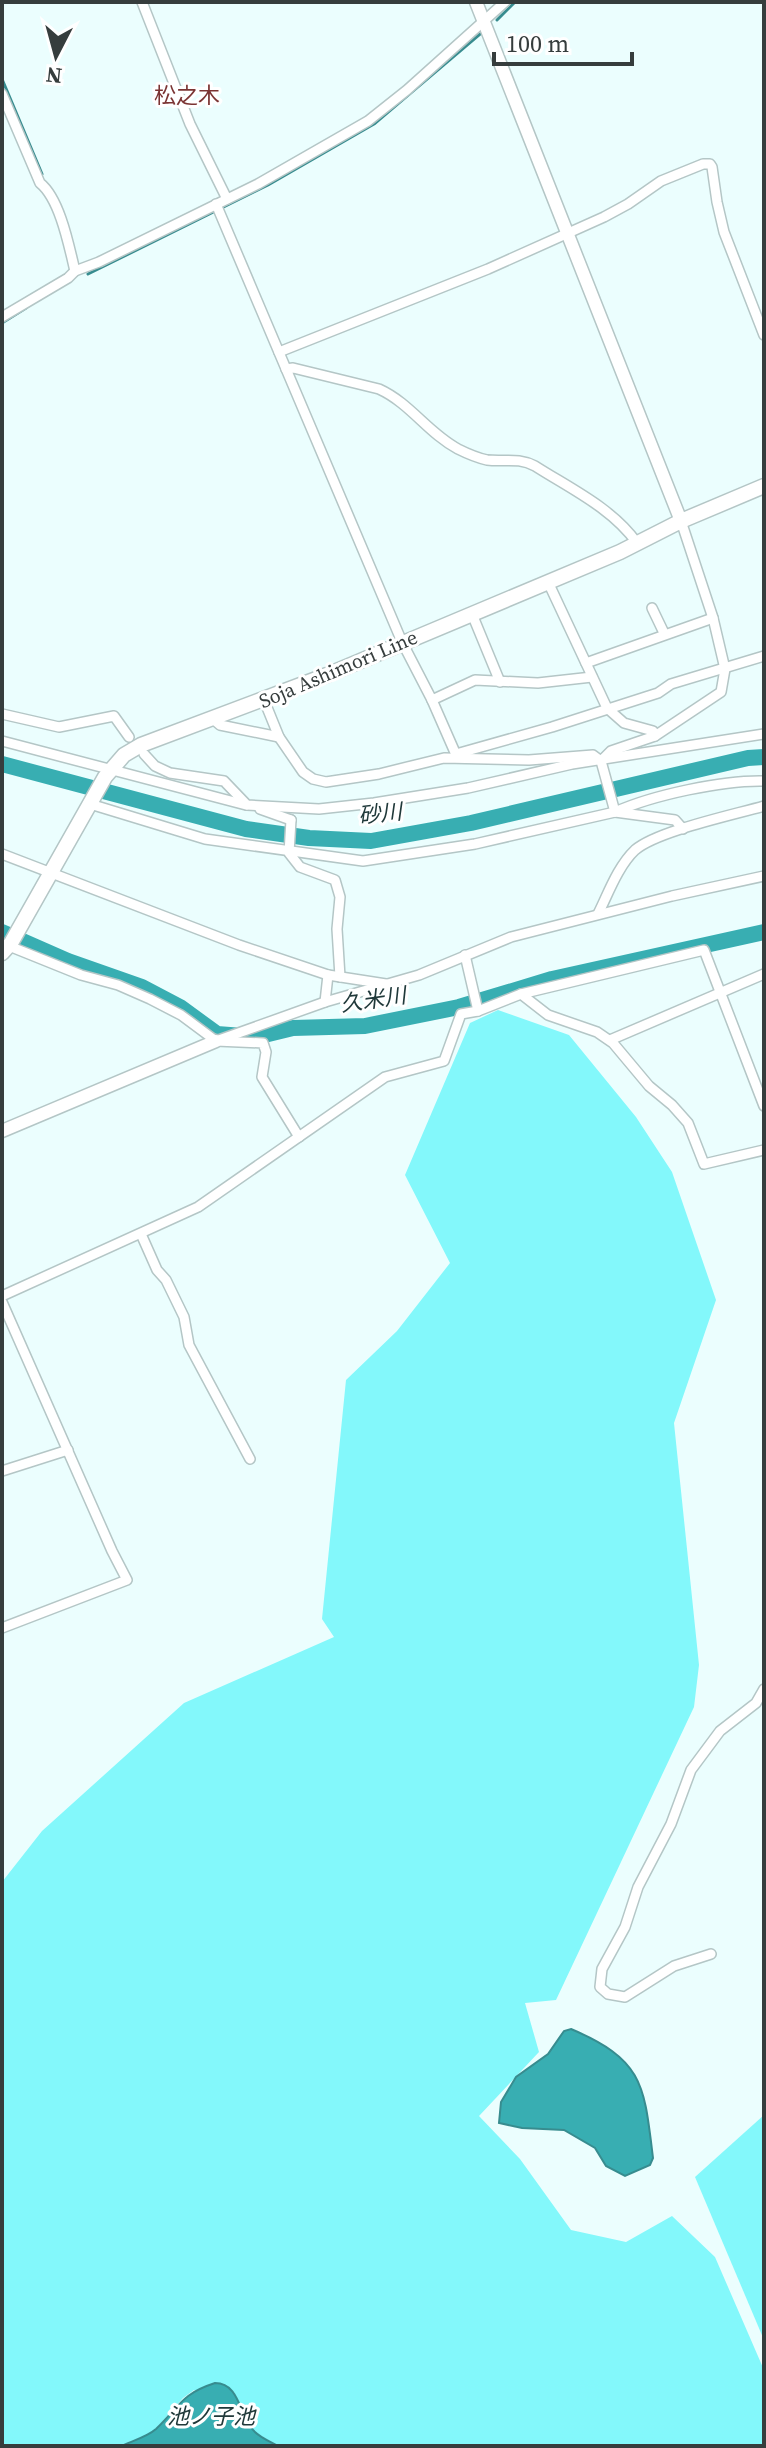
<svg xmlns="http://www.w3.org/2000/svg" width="766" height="2448" font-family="'Source Serif 4','Noto Sans JP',serif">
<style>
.green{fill:#83f8fb}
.water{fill:#38aeb2;stroke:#378c8f;stroke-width:2}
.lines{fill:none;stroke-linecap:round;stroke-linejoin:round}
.stream{stroke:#378c8f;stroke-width:3}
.river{stroke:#38aeb2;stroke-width:16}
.minor-casing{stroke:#b4c6c6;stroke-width:12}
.tertiary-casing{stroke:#b4c6c6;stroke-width:15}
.secondary-casing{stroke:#b4c6c6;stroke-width:17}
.minor{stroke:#fff;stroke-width:9}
.tertiary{stroke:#fff;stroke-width:12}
.secondary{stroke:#fff;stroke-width:14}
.labels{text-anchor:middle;stroke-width:6;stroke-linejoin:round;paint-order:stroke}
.street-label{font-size:20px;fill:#363d3d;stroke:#fff}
.neighbourhood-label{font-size:22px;fill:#7b3433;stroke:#fff}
.water-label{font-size:22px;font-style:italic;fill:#20393a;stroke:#fff}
</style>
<rect width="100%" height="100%" fill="#ebfefe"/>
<g class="green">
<path d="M498 1010 569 1035 636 1117 672 1172 716 1300 674 1423 699 1665 694 1707 556 2000 525 2003 539 2052 479 2116 520 2159 571 2230 626 2242 672 2216 715 2257 764 2370V2446H278L253 2431 234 2392 194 2390 183 2398 153 2432 121 2446 60 2444 2 2446V1882L42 1831 184 1703 334 1637 322 1619 346 1380 397 1331 450 1263 405 1175 470 1023Z"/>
<path d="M764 2115V2340L695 2177Z"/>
</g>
<g class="water">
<path d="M571 2029C644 2060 644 2085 653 2158L650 2165 625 2176 606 2166 595 2148 564 2130 522 2128 499 2123 501 2102 516 2077 548 2054 564 2031Z"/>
<path d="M215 2383C241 2383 239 2418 255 2432 261 2438 271 2442 278 2446H121C132 2441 147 2437 156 2429 180 2406 181 2394 215 2383Z"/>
</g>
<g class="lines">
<g class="stream">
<path d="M497 20 515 2"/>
<path d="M2 79 42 174"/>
<path d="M88 274 268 185 374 124 480 34"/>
<path d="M2 323 26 308"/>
</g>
<g class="river">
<path d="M2 764 246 829 309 838 371 841 471 823 748 758 764 757"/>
<path d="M2 932 68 961 142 987 180 1007 217 1034 256 1037 293 1028 365 1026 459 1007 552 979 764 932"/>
</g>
<defs>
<g id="minor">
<path d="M142 2 190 124 227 199"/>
<path d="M2 94 40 183C60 199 69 246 75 271"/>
<path d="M216 204 402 642 432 700 457 757"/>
<path d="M2 317 68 278 75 271 99 262 258 184 368 121 407 90 505 2"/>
<path d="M279 352 488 269 604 217 628 204 661 181 703 164H710L712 167 717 202 724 232 764 335"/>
<path d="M286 369 293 368 379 389C410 403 428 433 458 449 466 453 478 458 487 460 505 462 518 457 535 466 571 489 612 508 637 543"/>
<path d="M548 582 607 708 624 723 653 731 655 736"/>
<path d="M652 608 664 633"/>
<path d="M472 614 500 682"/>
<path d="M586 663 713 618"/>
<path d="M264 700 279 737 303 772 313 779 326 782 379 774 444 758 529 760 593 755 601 761 615 812"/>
<path d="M432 700 475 680 538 683 592 677"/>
<path d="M2 714 59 727 114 716 129 737"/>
<path d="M213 719 220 725 279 737"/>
<path d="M2 741 246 805"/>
<path d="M144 754 155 766 170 773 224 781 247 805 319 809 374 803 468 788 572 764 764 734"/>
<path d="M456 754 552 727 658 693 671 684 764 656"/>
<path d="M601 761 611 751 655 736 721 692 725 669 713 618 681 521"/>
<path d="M90 804 205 839 363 861 475 844 615 812C653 795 723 780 764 781"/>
<path d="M260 809 291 820"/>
<path d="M615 812 675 820 683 829"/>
<path d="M291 820 289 853 300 867 335 880 340 897 337 929 340 977"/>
<path d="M2 854 239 945 328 975 386 984"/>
<path d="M598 914C608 894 618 866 635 850 657 831 733 815 764 806"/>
<path d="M9 946 81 975 118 985 150 999 181 1015 216 1041 263 1043 266 1052 262 1077 299 1137"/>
<path d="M465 955 478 1011"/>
<path d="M521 994 548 1015 597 1032 613 1043 649 1086 672 1105 688 1123 704 1164 764 1150"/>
<path d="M325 1002 328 975"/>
<path d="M610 1040 764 974"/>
<path d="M216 1041 325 1002 419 975 511 937 672 896 764 876"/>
<path d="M141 1234 157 1270 166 1280 184 1317 189 1345 250 1459"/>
<path d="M2 1296 198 1207 385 1077 444 1061 461 1014 478 1011 521 994 704 950 764 1106"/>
<path d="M2 1302 112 1551 127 1580 2 1628"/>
<path d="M2 1471 68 1450"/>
<path d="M711 1954 674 1966 625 1997 608 1994 600 1987 602 1969 625 1927 638 1887 671 1824 691 1770 720 1731 756 1703 764 1689"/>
</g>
<g id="tertiary">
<path d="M476 2 681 521"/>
<path d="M2 1131 216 1041"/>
</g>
<path id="secondary" d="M2 953 11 943 105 777 124 755 141 745 327 675 620 552 681 521 764 486"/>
</defs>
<use href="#minor" class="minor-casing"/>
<use href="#tertiary" class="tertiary-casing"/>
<use href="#secondary" class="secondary-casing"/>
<use href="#minor" class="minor"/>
<use href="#tertiary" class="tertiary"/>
<use href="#secondary" class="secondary"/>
</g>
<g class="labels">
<g class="street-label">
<text transform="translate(338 669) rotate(-23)" y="7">Soja Ashimori Line</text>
</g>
<g class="neighbourhood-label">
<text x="187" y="103">松之木</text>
</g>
<g class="water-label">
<text transform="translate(380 813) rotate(-6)" y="8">砂川</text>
<text transform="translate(373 999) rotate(-8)" y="8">久米川</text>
<text x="211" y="2424">池ノ子池</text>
</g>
</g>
<rect width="766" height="2448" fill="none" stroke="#363d3d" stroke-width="8"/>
<g transform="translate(56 56) rotate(186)" stroke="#ffffff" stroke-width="6" paint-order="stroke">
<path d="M0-6L14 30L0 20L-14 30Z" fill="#363d3d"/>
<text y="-12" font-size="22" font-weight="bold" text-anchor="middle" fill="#363d3d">N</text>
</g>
<path d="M494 52v12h138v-12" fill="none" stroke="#363d3d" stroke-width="4"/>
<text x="506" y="52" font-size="24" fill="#363d3d" stroke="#ffffff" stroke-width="6" paint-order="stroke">100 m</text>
</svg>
